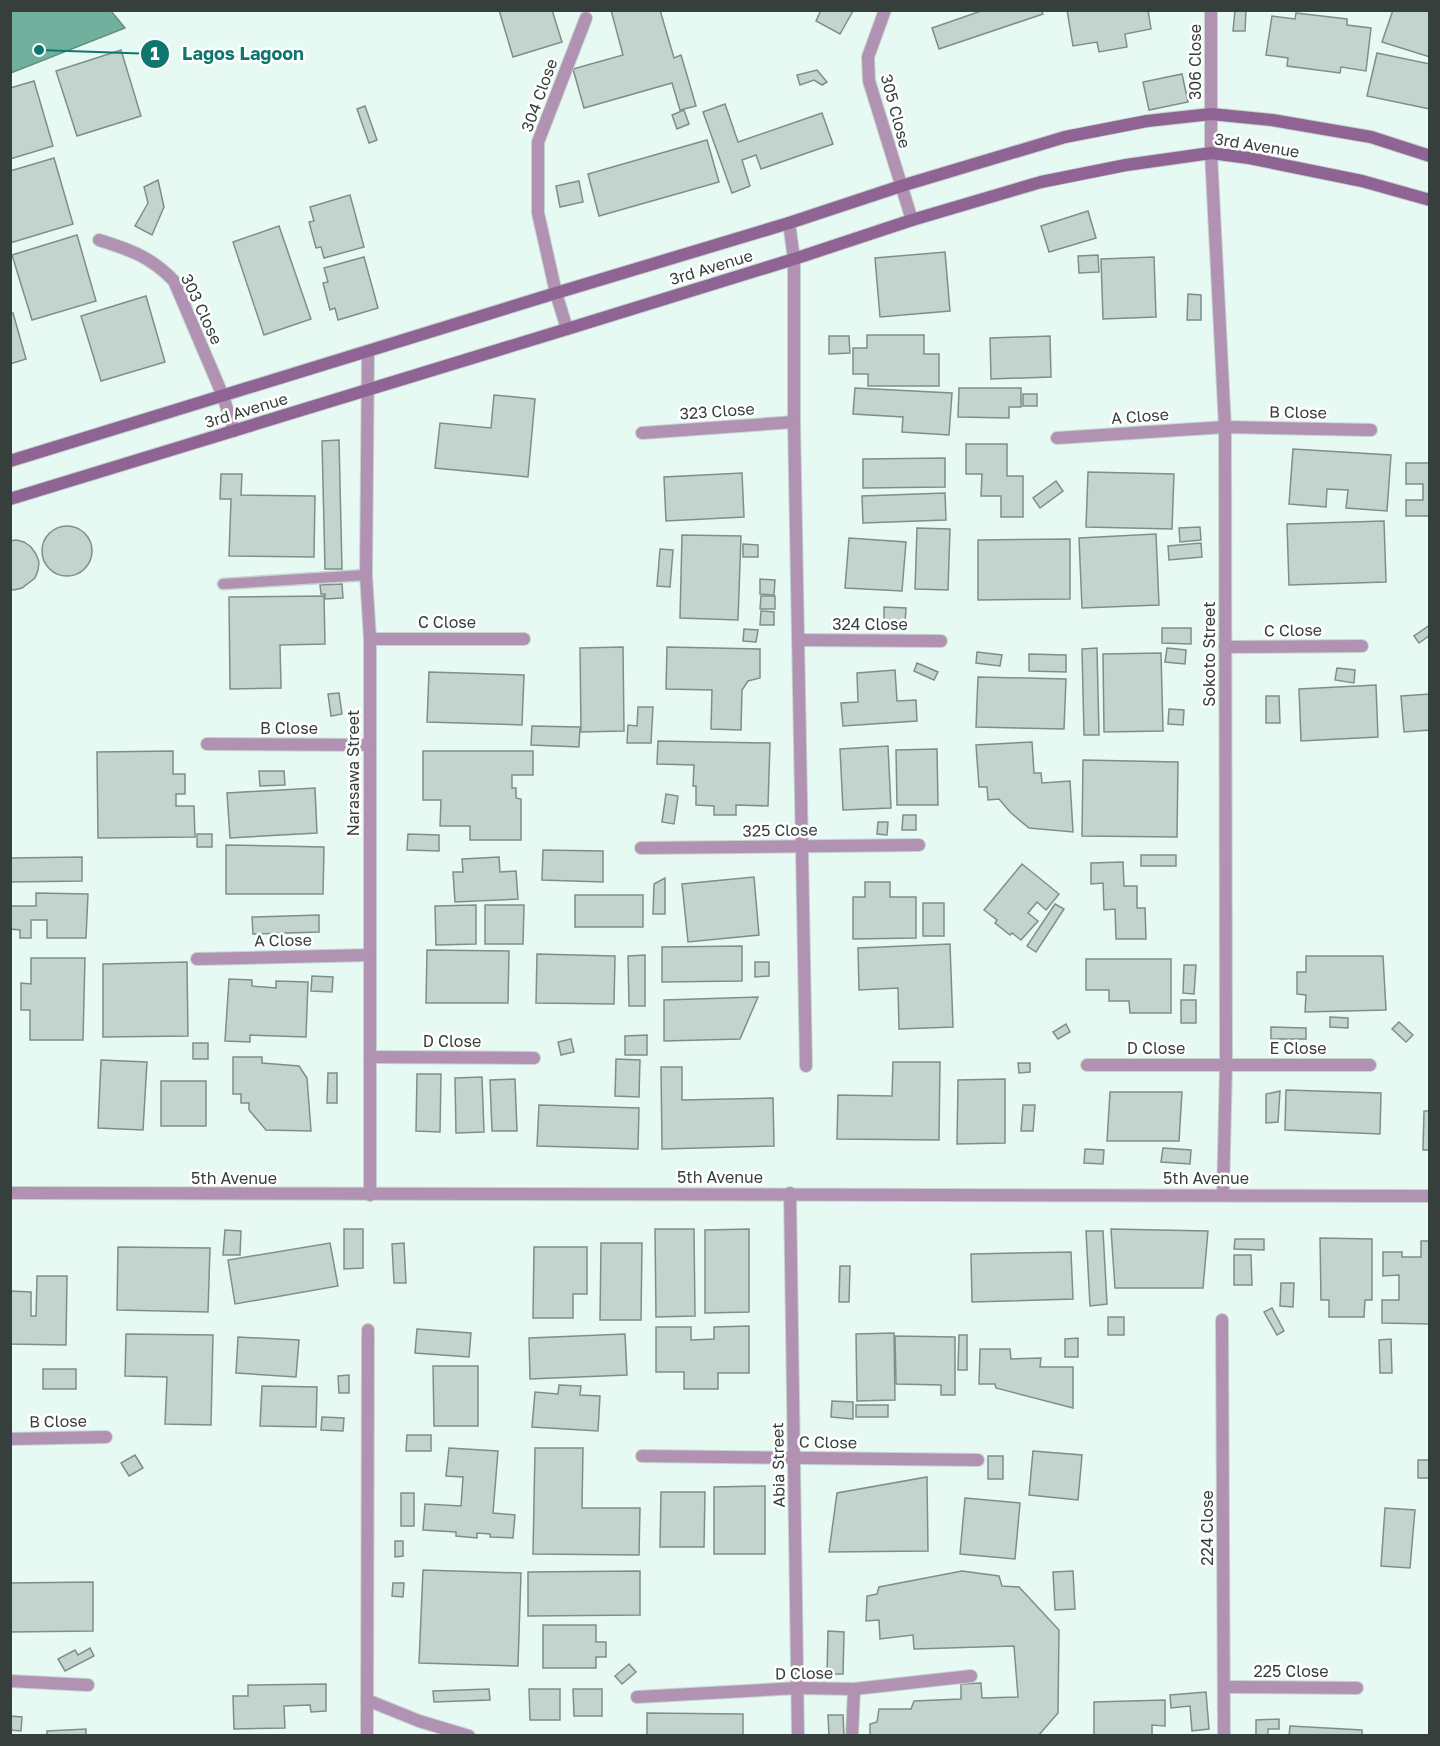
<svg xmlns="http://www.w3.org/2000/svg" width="1440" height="1746" font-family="'Golos Text',sans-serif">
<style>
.water{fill:#71b09d;stroke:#608e80;stroke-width:1.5}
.building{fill:#c2d4cd;stroke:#7e8f89;stroke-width:1.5}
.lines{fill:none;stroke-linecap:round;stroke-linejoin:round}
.lane-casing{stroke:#c4d4ce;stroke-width:13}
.street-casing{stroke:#c4d4ce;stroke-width:14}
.secondary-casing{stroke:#c4d4ce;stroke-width:14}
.lane{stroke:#b192b3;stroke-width:10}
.street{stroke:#b192b3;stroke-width:12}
.secondary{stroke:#8f6393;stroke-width:12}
.labels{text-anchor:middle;stroke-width:5;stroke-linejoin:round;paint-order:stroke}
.street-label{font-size:16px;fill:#373f3c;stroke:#fff}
.leader{fill:none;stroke:#0f766e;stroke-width:2}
.callout-dot{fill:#0f766e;stroke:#fff;stroke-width:2}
.mark-label{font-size:18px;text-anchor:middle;font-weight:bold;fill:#fff}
.callout-label{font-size:18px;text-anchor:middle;font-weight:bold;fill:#0f766e;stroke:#fff;stroke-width:5;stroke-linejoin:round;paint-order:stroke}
</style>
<rect width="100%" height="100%" fill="#e7f9f3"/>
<path class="water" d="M11 10 111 11 125 28 11 73Z"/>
<g class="building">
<path d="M499 10H552L562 42 513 57Z"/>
<path d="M611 10H660L674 58 681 55 696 106 680 110 672 83 584 108 573 69 623 55Z"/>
<path d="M821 10H852L853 11 840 34 816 21Z"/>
<path d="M984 10H1041L1043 14 939 49 932 28Z"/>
<path d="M1067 10H1148L1151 29 1125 34 1127 47 1099 52 1097 42 1073 46Z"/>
<path d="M1235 10H1246L1245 31H1233Z"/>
<path d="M1393 10H1430V57L1382 42Z"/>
<path d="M1296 13 1347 19V25L1371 28 1366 71 1341 67 1340 73 1287 66 1288 58 1266 55 1272 16 1295 19Z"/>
<path d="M121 50 141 116 77 136 56 71Z"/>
<path d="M1377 53 1430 64V109L1367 96Z"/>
<path d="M817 70 827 82 822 85 814 80 800 85 797 75Z"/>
<path d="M1182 74 1188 102 1149 110 1143 82Z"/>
<path d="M34 81 53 146 10 159V88Z"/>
<path d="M725 104 738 142 822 113 833 144 761 169 756 155 742 160 750 186 732 193 703 112Z"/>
<path d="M365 106 377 140 369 143 357 109Z"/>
<path d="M684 110 689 124 677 129 672 115Z"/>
<path d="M707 140 719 182 599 216 588 174Z"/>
<path d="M54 158 73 224 10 243V171Z"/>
<path d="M158 180 164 207 152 235 135 226 148 203 144 187Z"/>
<path d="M579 181 583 202 560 207 556 186Z"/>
<path d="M350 195 364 247 324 258 321 247 316 248 309 222 314 221 310 207Z"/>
<path d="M1088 211 1096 238 1049 252 1041 226Z"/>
<path d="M279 226 311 319 264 335 233 242Z"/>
<path d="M77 235 96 301 32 320 12 255Z"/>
<path d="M945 252 950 311 880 317 875 258Z"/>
<path d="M1098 255 1099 272 1079 273 1078 256Z"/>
<path d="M364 257 378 308 338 320 335 308 330 310 323 283 328 282 324 268Z"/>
<path d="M1154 257 1156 317 1103 319 1101 259Z"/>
<path d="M1188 294 1201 295V320H1187Z"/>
<path d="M146 296 165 362 101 381 81 316Z"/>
<path d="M13 313 26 359 10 364V314Z"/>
<path d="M867 335H924V354H939V386H868V374H853V348H867Z"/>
<path d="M829 336H849L850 353 829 354Z"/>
<path d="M1050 336 1051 377 991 379 990 338Z"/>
<path d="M855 388 952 393 949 435 902 432 903 417 853 414Z"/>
<path d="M959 388H1021V407H1009V418L958 417Z"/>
<rect x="1023" y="394" width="14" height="12"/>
<path d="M494 395 535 399 528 477 435 468 440 423 491 428Z"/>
<path d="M339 440 342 569H325L322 441Z"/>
<path d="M966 444H1007V476H1023V517H1001V496H981L982 474H966Z"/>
<path d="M1293 449 1391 455 1387 511 1346 508 1348 490 1327 489 1326 507 1289 504Z"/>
<path d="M945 458V487L863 488V459Z"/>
<path d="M1406 463H1430V516H1406V500H1423V484H1406Z"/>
<path d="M1088 472 1174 474 1172 529 1086 527Z"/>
<path d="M742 473 744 517 666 521 664 477Z"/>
<path d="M221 474H242L241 495 315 496 314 557 229 556 231 499H220Z"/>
<path d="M1056 481 1063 491 1040 508 1033 498Z"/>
<path d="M945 493 946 520 863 523 862 496Z"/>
<path d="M1384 521 1386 582 1289 585 1287 524Z"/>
<circle cx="67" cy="551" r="25"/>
<path d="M1200 527 1201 540 1180 542 1179 528Z"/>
<path d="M917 528 950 529 948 590 915 589Z"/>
<path d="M1156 534 1159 605 1082 608 1079 538Z"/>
<path d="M682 535 741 536 738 620 680 618Z"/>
<path d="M849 538 906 542 902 591 845 588Z"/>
<path d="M1070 539V599L978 600V540Z"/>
<path d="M16 540 24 542 31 547 36 554 39 562 38 570 35 578 22 588 14 590 10 589V541Z"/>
<path d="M1201 543 1202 557 1169 560 1168 546Z"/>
<path d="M743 544 758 545V557H743Z"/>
<path d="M660 549 673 550 670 587 657 586Z"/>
<path d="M760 579 775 580 774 595 760 594Z"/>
<path d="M342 584 343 598 325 599V594H321L320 585Z"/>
<path d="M324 596 325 644 280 645 281 688 230 689 229 597Z"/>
<path d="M761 596H775V609H760Z"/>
<path d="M884 607 906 608 905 623H884Z"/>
<path d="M761 611 774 612V625H760Z"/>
<path d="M1430 625V635L1419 643 1414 636Z"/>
<path d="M1162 628H1191V644L1162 643Z"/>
<path d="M744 629 758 630 756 642 743 641Z"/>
<path d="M623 647 624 731 581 732 580 648Z"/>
<path d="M667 647 760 649V678L748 681 742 690 741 730 711 729 712 690 666 689Z"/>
<path d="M1097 648 1099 735H1084L1082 649Z"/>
<path d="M1167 648 1186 650 1185 664 1165 662Z"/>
<path d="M977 652 1002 655 1000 666 976 663Z"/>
<path d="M1161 653 1163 731 1104 732 1103 654Z"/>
<path d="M1029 654 1066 655V672L1029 671Z"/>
<path d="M917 663 938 672 934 680 914 671Z"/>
<path d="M1337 668 1355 670 1354 683 1335 680Z"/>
<path d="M895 670 897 701 916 700 917 721 843 726 841 703 858 702 857 673Z"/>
<path d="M429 672 524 675 522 725 427 722Z"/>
<path d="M978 677 1066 679 1064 729 976 727Z"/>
<path d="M1376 685 1378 737 1301 741 1299 689Z"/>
<path d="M339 693 342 714 331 716 328 694Z"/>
<path d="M1430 694V730L1404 732 1401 696Z"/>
<path d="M1266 696H1279L1280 723H1266Z"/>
<path d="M638 707H653L651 743H627L628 725 637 726Z"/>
<path d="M1169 709 1184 710 1183 725 1168 724Z"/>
<path d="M532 726 580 727 579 747 531 745Z"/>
<path d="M658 741 770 743 768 806 736 805V815H714V806L696 805V786H693L694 765 657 764Z"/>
<path d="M1032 742 1034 773H1041L1042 783 1070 781 1073 832 1029 828 1011 813 999 799 988 800 987 787H979L976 745Z"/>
<path d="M888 746 891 808 843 810 840 749Z"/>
<path d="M937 749 938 805H897L896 750Z"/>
<path d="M173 751V774H185V794H176V806H194L195 837 98 838 97 752Z"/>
<path d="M423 751H533V775H512V788H516V798L521 799V840H470V826H440L441 800H423Z"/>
<path d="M1083 760 1178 762 1177 837 1082 836Z"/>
<path d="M259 771H284L285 785 260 786Z"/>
<path d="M315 788 317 833 230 838 227 793Z"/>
<path d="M666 794 678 796 674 824 662 822Z"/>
<path d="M903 815H916V830H902Z"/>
<path d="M878 822H888L887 835 877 834Z"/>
<rect x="197" y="834" width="15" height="13"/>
<path d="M408 834 439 835V851L407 850Z"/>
<path d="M226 845 324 847 323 894H226Z"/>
<path d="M543 850 603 851V882L542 880Z"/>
<rect x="1141" y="855" width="35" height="11"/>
<path d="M82 857V881L10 882V858Z"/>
<path d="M499 857 500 872 516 871 518 899 455 902 453 872H463L462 859Z"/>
<path d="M1123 862 1124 886H1137V908H1145L1146 939H1116L1115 909 1104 910 1103 883 1091 884V863Z"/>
<path d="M1022 864 1059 894 1046 910 1037 902 1028 913 1038 921 1021 940 1012 933 1010 935 995 923 997 920 984 910Z"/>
<path d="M754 877 759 935 688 942 682 884Z"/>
<path d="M665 878V914H653L654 884Z"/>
<path d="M865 882H890V897H916V938L853 939V897H865Z"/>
<path d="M36 893 88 894 86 938H47V920H31V938H20V930L10 929V906H36Z"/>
<rect x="575" y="895" width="68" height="32"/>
<rect x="923" y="903" width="21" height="33"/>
<path d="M1055 904 1064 909 1036 952 1027 946Z"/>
<path d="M476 905V944L436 945 435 906Z"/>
<path d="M485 905H524L523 944H485Z"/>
<path d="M319 915V932L253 934 252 917Z"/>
<path d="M950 944 953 1027 899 1029 898 988 859 990 858 948Z"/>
<path d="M742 946V981L662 982V947Z"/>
<path d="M427 950 509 951 508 1003H426Z"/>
<path d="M537 954 615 956 614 1004 536 1003Z"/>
<path d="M645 955V1006H629L628 956Z"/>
<path d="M1306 956H1383L1386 1010 1305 1012 1306 995 1297 994V972H1306Z"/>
<path d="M31 958H85L83 1040H30V1010H21V983L31 984Z"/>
<path d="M1086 959H1171V1013H1130L1129 1001H1109V990H1086Z"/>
<path d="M187 962 188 1036 103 1037V964Z"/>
<path d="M755 962H769V976L755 977Z"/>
<path d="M1184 965H1196L1194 994 1183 993Z"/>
<path d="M312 976 333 977 332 992 311 991Z"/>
<path d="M229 979 252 980V986L276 988V981L308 982 306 1037 250 1035V1042L225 1041Z"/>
<path d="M758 997 740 1039 664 1041V1000Z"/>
<rect x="1181" y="1000" width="15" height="23"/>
<path d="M1330 1017 1348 1018V1028L1330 1027Z"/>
<path d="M1399 1022 1413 1035 1406 1042 1392 1029Z"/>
<path d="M1066 1024 1070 1032 1058 1039 1053 1032Z"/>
<path d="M1271 1027 1306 1028V1039H1271Z"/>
<path d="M647 1035V1055H625V1036Z"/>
<path d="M571 1039 574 1052 561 1055 558 1042Z"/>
<rect x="193" y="1043" width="15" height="16"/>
<path d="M233 1057H262V1063L299 1066 307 1078 311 1131 266 1130 249 1110V1103H241V1094H233Z"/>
<path d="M616 1059 640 1060 639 1097 615 1096Z"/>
<path d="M101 1060 147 1062 143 1130 98 1128Z"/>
<path d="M893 1062H940L939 1140 837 1139 838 1095 892 1096Z"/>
<path d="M1018 1063H1030V1072L1019 1073Z"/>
<path d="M661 1067H682V1100L773 1098 774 1146 662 1149Z"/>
<path d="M328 1073H337V1103H327Z"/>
<path d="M417 1074H441L440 1132 416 1131Z"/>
<path d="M482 1077 484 1132 456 1133 455 1078Z"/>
<path d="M515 1079 517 1131H492L490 1080Z"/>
<path d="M1005 1079V1143L957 1144 958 1080Z"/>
<rect x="161" y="1081" width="45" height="45"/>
<path d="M1286 1090 1381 1093 1380 1134 1285 1130Z"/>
<path d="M1280 1091 1278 1122 1266 1123V1094Z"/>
<path d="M1110 1092H1182L1179 1141H1107Z"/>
<path d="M539 1105 639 1108 638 1149 537 1146Z"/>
<path d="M1023 1105H1035L1033 1131H1021Z"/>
<path d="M1424 1111H1430V1150H1423Z"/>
<path d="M1163 1148 1191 1150 1190 1164 1161 1162Z"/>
<path d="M1085 1149 1104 1150 1103 1164 1084 1163Z"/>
<path d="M344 1229H363V1268L344 1269Z"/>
<path d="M655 1229H694L695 1316 656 1317Z"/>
<path d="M749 1229V1312L705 1313V1230Z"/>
<path d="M1111 1229 1208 1231 1203 1288H1115Z"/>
<path d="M225 1230 241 1231 240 1255H223Z"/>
<path d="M1086 1231H1103L1107 1304 1090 1306Z"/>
<path d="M1320 1238 1372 1239V1300H1365L1364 1317H1329V1300H1321Z"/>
<path d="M1235 1239H1264V1250L1234 1249Z"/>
<path d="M1421 1241H1430V1324L1382 1323V1300H1399V1275L1383 1276V1252H1402V1257H1421Z"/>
<path d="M330 1243 338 1286 235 1304 228 1260Z"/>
<path d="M404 1243 406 1283H394L392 1244Z"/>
<path d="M601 1243H642L641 1320H600Z"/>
<path d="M118 1247 210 1248 208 1312 117 1310Z"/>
<path d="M534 1247H587V1294H573V1318H533Z"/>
<path d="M1071 1252 1073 1299 972 1302 971 1254Z"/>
<path d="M1234 1255H1251L1252 1285H1234Z"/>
<path d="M840 1266H850L849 1302H839Z"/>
<path d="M37 1276H67L66 1345 10 1344V1291L31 1292V1316H36Z"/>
<path d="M1281 1283H1294L1293 1307 1280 1306Z"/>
<path d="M1272 1308 1284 1331 1277 1335 1264 1312Z"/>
<rect x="1108" y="1317" width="16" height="18"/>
<path d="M749 1326V1373H718V1389H684V1372H656V1327H691V1340L714 1339V1327Z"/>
<path d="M417 1329 471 1333 469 1357 415 1353Z"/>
<path d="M894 1333 895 1400 857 1401 856 1334Z"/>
<path d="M126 1334 213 1335 211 1425 165 1424 167 1377 125 1376Z"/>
<path d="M625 1334 627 1375 530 1379 529 1338Z"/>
<path d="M959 1335H967V1370H958Z"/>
<path d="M895 1336 955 1337V1395H941V1385L896 1384Z"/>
<path d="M238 1337 299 1340 296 1377 236 1373Z"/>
<path d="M1078 1338V1357H1065V1339Z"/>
<path d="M1391 1339 1392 1373H1380L1379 1340Z"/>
<path d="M980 1349H1010L1011 1359 1041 1358 1040 1367H1073V1408L996 1388 995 1384H979Z"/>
<path d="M433 1366H478V1426H434Z"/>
<rect x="43" y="1369" width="33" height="20"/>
<path d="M349 1375V1393H339L338 1376Z"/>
<path d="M559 1385 581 1386 580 1395 600 1396 598 1431 532 1427 535 1392 558 1394Z"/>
<path d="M262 1386 317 1387 316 1427 260 1426Z"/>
<path d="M832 1401 853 1402V1419L831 1417Z"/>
<rect x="856" y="1405" width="32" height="12"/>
<path d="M322 1417 344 1418 343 1431 321 1430Z"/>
<path d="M407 1435H431V1451H406Z"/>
<path d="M449 1448 498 1451 493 1513 515 1515 513 1538 490 1537V1534L477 1533V1538L456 1536V1532L423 1530 425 1504 461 1506 463 1477 446 1476Z"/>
<path d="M535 1448H583L582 1508H640L639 1555 533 1554Z"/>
<path d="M1033 1451 1082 1455 1078 1500 1029 1495Z"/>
<path d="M135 1455 143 1468 129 1476 121 1463Z"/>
<rect x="988" y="1456" width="15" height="23"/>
<rect x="1418" y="1460" width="12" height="18"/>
<path d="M927 1477 928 1551 829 1552 837 1493Z"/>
<path d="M765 1486V1554H714V1487Z"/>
<path d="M661 1492H705L704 1547H660Z"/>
<rect x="401" y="1493" width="13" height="33"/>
<path d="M965 1498 1020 1503 1015 1559 960 1554Z"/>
<path d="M1385 1508 1415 1510 1410 1568 1381 1566Z"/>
<path d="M395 1541H403V1556L395 1557Z"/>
<path d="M423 1570 521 1573 518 1666 419 1663Z"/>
<path d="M640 1571V1615L528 1616V1572Z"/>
<path d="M962 1571 999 1576 1002 1586 1019 1587 1059 1630 1058 1713 1038 1736H870V1724L877 1722 879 1709H911L914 1701 961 1699V1684L981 1683 982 1698 1018 1697 1014 1646 914 1649 913 1635 880 1639 879 1620 866 1621 867 1596 877 1594 879 1587Z"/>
<path d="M1073 1571 1075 1609 1055 1610 1053 1572Z"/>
<path d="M93 1582V1631L10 1632V1583Z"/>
<path d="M393 1583H404L403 1597 392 1596Z"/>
<path d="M543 1625H596V1642H606V1657H596V1668H543Z"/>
<path d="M828 1631 844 1632 843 1674H827Z"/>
<path d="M90 1648 94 1656 65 1671 58 1659 75 1650 78 1655Z"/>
<path d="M629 1664 636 1672 622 1684 615 1676Z"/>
<path d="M326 1684V1711L311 1712 310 1705 284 1706 285 1728 234 1729 233 1696H248V1685Z"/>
<path d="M489 1689 490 1700 434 1702 433 1691Z"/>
<path d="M529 1689H560V1720H530Z"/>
<path d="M573 1689H602V1716H574Z"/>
<path d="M1206 1692 1209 1729 1192 1731 1190 1706 1171 1708 1170 1695Z"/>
<path d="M1165 1700V1726L1152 1725V1736H1094V1702Z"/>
<path d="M647 1713 743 1714V1736H647Z"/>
<path d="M828 1715H843L844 1736H829Z"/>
<path d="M10 1716 22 1717 21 1731 10 1730Z"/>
<path d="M1279 1719V1729H1268V1736H1256V1720Z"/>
<path d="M1290 1726 1362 1730V1736H1289Z"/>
<path d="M86 1729V1736H47V1731Z"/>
</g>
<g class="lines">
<defs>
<path id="lane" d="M223 584 366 575"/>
<g id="street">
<path d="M885 10 868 57 869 81 912 220"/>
<path d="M1211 10V153L1225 427 1226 1065 1223 1195"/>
<path d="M789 223 794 259V422L806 1066"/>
<path d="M99 240C131 250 151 257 174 281L223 396 234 431"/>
<path d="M567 329 556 293 538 213V142L586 18"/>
<path d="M368 352 366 575 370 639V1195"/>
<path d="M642 433 794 422"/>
<path d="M1057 438 1225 427 1371 430"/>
<path d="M370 639H524"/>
<path d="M798 640 941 641"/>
<path d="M1225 647 1362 646"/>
<path d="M207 744 370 745"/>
<path d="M641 848 919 845"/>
<path d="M197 959 370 955"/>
<path d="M370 1057 534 1058"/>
<path d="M1087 1065H1370"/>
<path d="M10 1193 1430 1196"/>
<path d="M790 1193 798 1736"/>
<path d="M1222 1320 1224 1736"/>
<path d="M10 1439 106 1437"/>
<path d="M642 1456 978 1460"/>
<path d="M10 1681 88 1685"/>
<path d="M1225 1687 1357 1688"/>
<path d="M637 1697 798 1688 854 1689 971 1676"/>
<path d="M367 1700 419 1721 469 1736"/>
<path d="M367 1736 368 1330"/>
<path d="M852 1736 854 1689"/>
</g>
<g id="secondary">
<path d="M10 461 556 293 789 223 901 186 1065 137 1147 121 1211 114 1272 120 1371 137 1430 156"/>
<path d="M10 499 567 329 794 259 912 220 1041 182 1126 165 1211 153 1249 158 1362 181 1430 200"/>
</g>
</defs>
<use href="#lane" class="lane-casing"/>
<use href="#street" class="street-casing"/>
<use href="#secondary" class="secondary-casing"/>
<use href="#lane" class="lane"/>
<use href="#street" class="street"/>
<use href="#secondary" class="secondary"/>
</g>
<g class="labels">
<g class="street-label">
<text transform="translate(1195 62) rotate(-90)" y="6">306 Close</text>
<text transform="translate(539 95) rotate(-70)" y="6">304 Close</text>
<text transform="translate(896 111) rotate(75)" y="6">305 Close</text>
<text transform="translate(1257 145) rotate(9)" y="6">3rd Avenue</text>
<text transform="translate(711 267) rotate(-17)" y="6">3rd Avenue</text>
<text transform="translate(202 309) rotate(65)" y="6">303 Close</text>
<text transform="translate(246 410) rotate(-17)" y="6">3rd Avenue</text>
<text transform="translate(717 411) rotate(-4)" y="6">323 Close</text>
<text transform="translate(1298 412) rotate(1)" y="6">B Close</text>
<text transform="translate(1140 416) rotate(-4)" y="6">A Close</text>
<text x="447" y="628">C Close</text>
<text x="870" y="630">324 Close</text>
<text transform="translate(1293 630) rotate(-1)" y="6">C Close</text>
<text transform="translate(1209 654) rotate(-90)" y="6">Sokoto Street</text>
<text x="289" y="734">B Close</text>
<text transform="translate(353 773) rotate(-90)" y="6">Narasawa Street</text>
<text transform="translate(780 830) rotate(-1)" y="6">325 Close</text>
<text transform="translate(283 940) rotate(-1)" y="6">A Close</text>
<text x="452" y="1047">D Close</text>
<text x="1156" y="1054">D Close</text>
<text x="1298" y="1054">E Close</text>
<text x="720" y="1183">5th Avenue</text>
<text x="234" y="1184">5th Avenue</text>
<text x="1206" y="1184">5th Avenue</text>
<text transform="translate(58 1421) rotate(-1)" y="6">B Close</text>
<text transform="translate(828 1442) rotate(1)" y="6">C Close</text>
<text transform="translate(778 1465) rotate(-91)" y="6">Abia Street</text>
<text transform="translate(1207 1528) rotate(-90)" y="6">224 Close</text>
<text x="1291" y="1677">225 Close</text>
<text transform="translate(804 1673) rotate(-1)" y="6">D Close</text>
</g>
</g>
<path class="leader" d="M39 50L155 54"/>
<g class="callout-dot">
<circle cx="39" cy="50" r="6"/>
<circle cx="155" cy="54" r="15"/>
</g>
<g class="mark-label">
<text x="155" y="60">1</text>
</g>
<g class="callout-label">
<text x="243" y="60">Lagos Lagoon</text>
</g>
<rect width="1440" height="1746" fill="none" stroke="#373f3c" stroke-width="24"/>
</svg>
